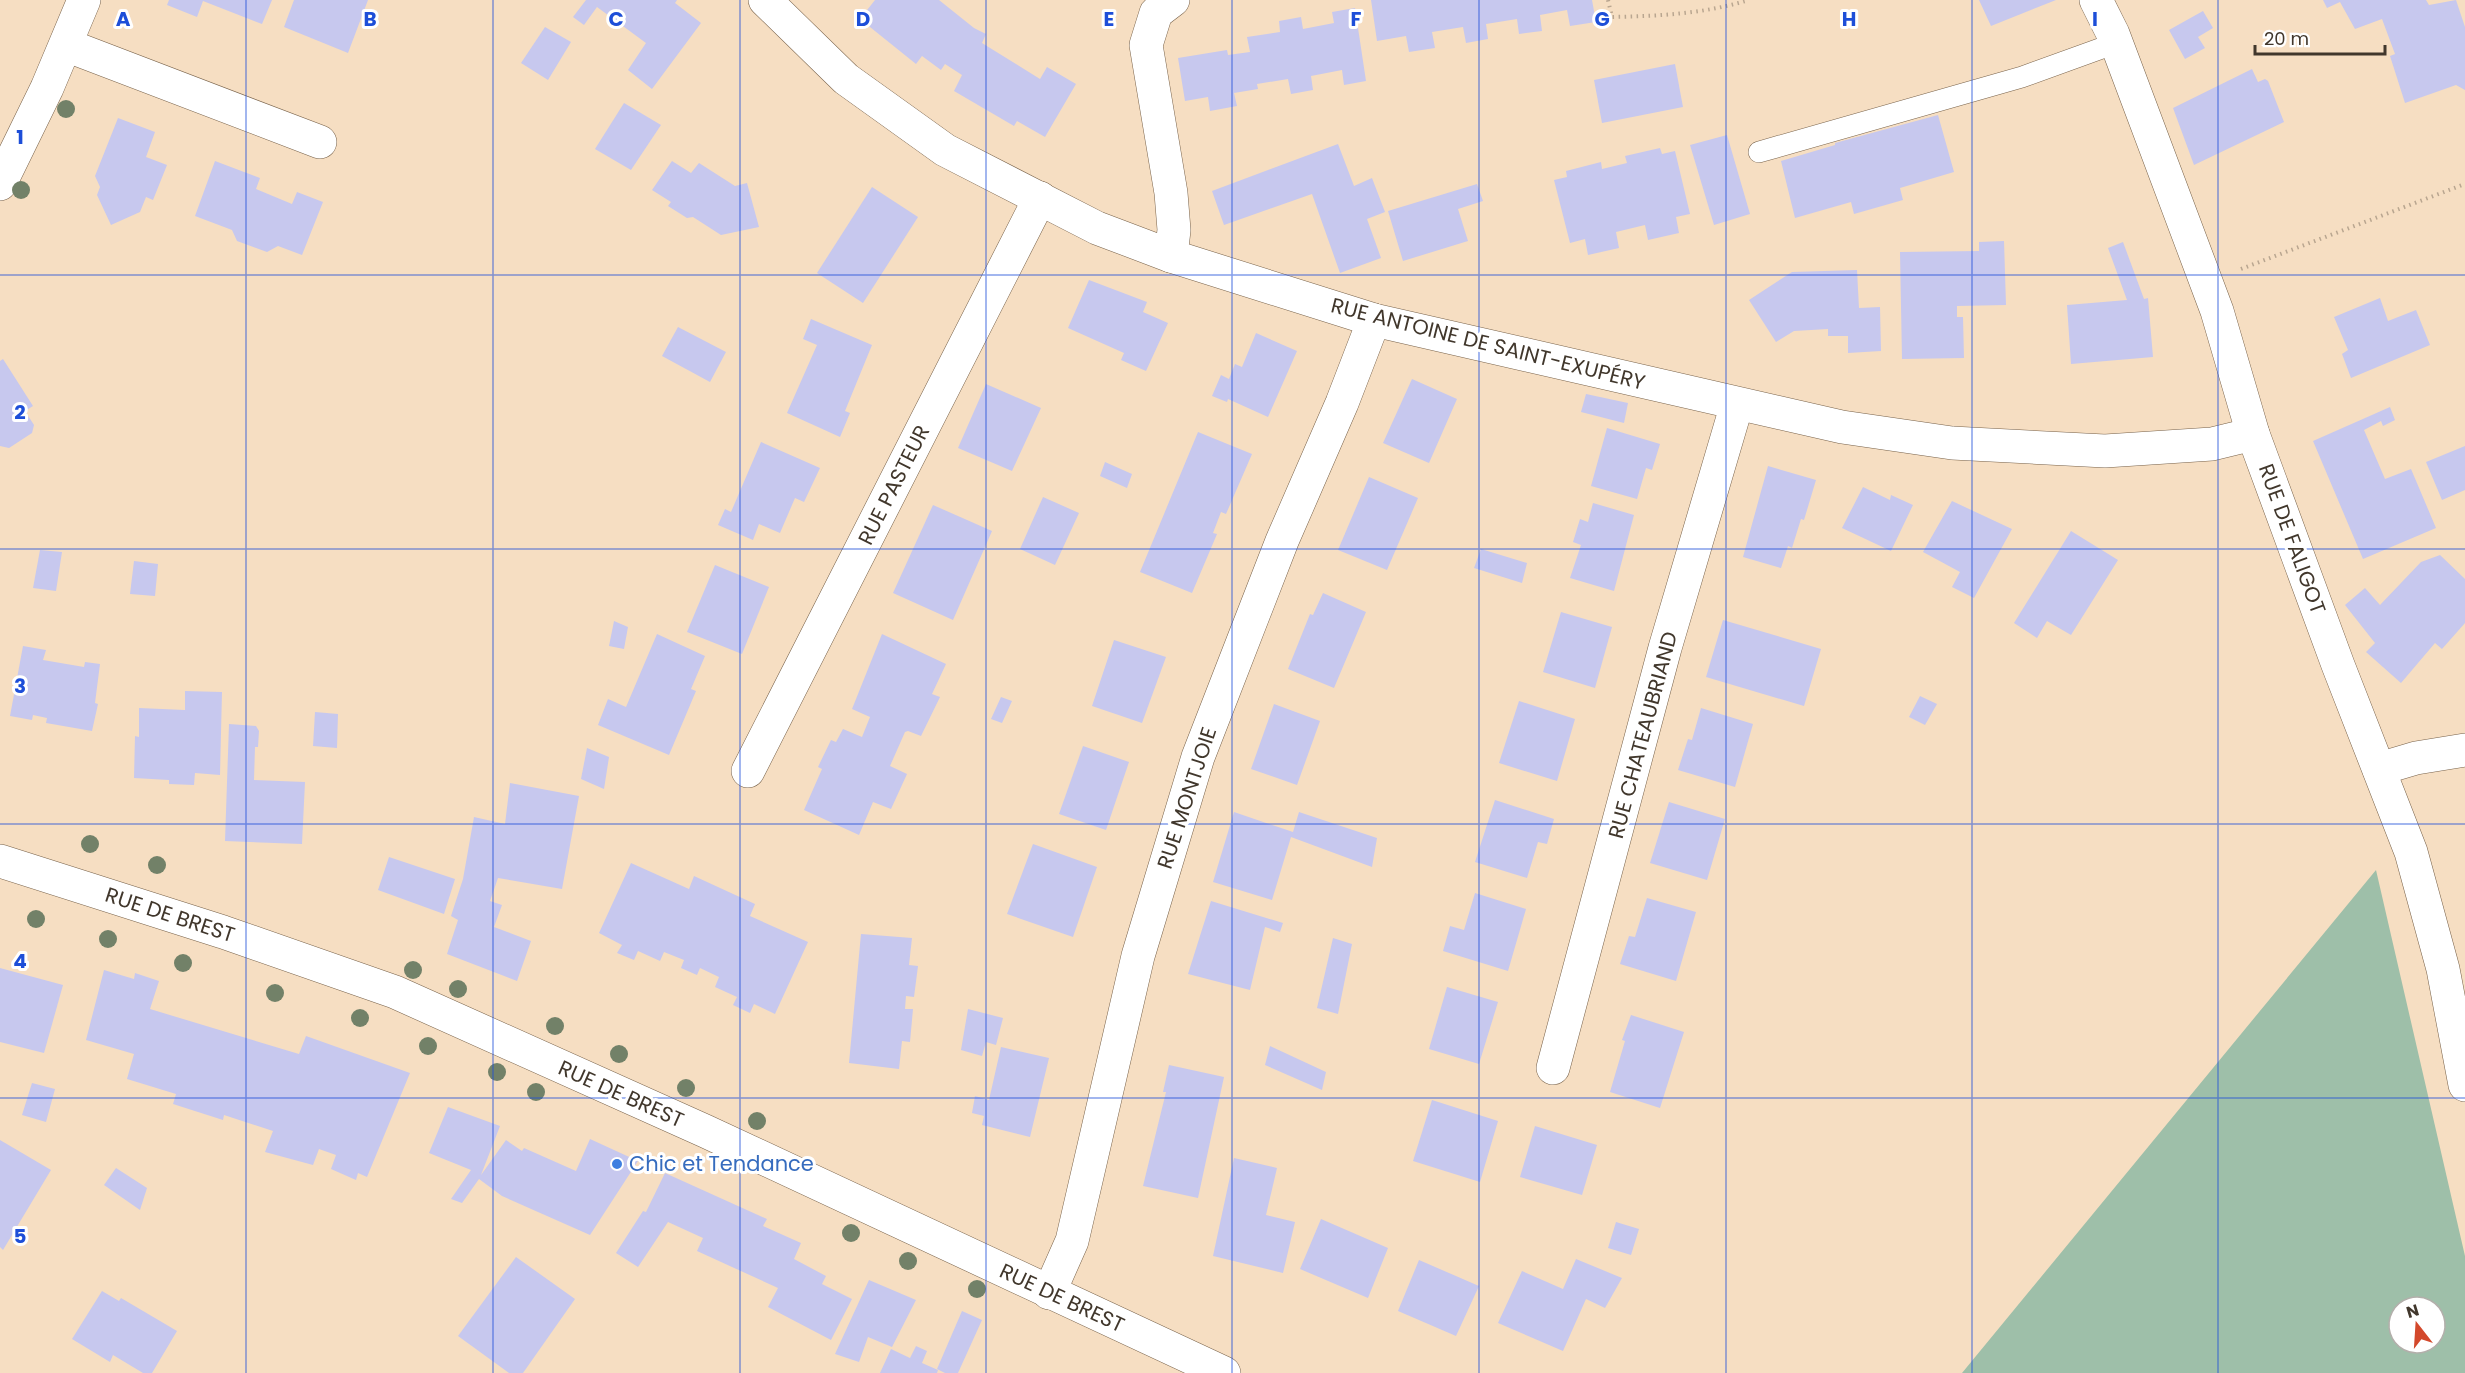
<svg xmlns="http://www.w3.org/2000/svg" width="2465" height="1373" font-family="Poppins,sans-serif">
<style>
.green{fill:#9ebfa9;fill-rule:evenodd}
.building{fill:#c7c8ee}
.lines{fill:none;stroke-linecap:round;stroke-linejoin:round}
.service-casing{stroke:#78624a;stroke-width:22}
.minor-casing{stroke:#78624a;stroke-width:34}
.tertiary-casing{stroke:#78624a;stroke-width:34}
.secondary-casing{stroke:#78624a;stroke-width:34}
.path{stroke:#b9a690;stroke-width:4;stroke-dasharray:1.5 4.5;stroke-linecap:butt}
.service{stroke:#fff;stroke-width:21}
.minor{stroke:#fff;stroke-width:33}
.tertiary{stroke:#fff;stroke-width:33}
.secondary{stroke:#fff;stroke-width:33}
.tree{fill:#728168}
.grid{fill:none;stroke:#1d4ed8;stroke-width:1.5;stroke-opacity:0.55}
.shop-dot{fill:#3f7fe0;stroke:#fff;stroke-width:2}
.labels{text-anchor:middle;stroke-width:6;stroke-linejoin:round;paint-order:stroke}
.street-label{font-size:21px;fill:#41372c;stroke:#fff}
.shop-label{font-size:21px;fill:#366cbe;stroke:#fff;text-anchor:start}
.grid-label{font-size:20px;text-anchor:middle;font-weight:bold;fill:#1d4ed8;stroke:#fff;stroke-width:6;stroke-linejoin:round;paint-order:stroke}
</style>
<rect width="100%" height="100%" fill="#f6dec2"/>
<path class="green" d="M2376 870 2465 1256V1373H1962ZM2399 1307H2435V1343H2399Z"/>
<g class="building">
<path d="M169 0H272L262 24 203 1 197 17 167 5Z"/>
<path d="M294 0H368L348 53 284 27Z"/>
<path d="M586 0H677L675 3 701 23 652 89 628 70 646 43 597 7 584 25 573 17Z"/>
<path d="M875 0H939L974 28 986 34 982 43 1040 79 1047 67 1076 84 1045 137 1017 121 1014 126 954 91 962 75 945 64 941 70 922 56 916 64 860 19Z"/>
<path d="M1371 0H1592L1596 22 1570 26 1567 10 1540 15 1542 31 1519 34 1517 19 1486 24 1488 39 1466 43 1463 27 1432 32 1435 48 1409 52 1406 36 1377 41Z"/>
<path d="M1979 0H2056L1991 26Z"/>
<path d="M2323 0H2426L2429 5 2456 0 2465 27V90L2456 85 2405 103 2390 56 2395 54 2382 19 2355 29 2340 2 2327 8Z"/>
<path d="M1355 8 1366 81 1344 85 1342 70 1311 76 1313 90 1291 94 1288 79 1257 84 1258 89 1234 93 1237 106 1210 111 1208 97 1185 101 1178 58 1227 50 1228 55 1250 52 1247 37 1280 32 1279 21 1301 17 1303 29 1334 23 1332 12Z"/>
<path d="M2203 11 2213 28 2198 37 2205 48 2185 59 2169 30Z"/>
<path d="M545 27 571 42 548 80 521 63Z"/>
<path d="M1675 64 1683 107 1602 123 1594 80Z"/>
<path d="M2252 69 2258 82 2265 79 2268 81 2284 122 2194 165 2173 108Z"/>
<path d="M624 103 661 125 631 170 595 149Z"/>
<path d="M1938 115 1954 172 1900 188 1903 200 1854 214 1851 202 1795 218 1781 161 1835 145V143Z"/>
<path d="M118 118 155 132 146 157 167 165 153 200 146 197 140 212 111 225 97 195 100 187 95 176Z"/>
<path d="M1727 135 1750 214 1714 225 1690 145Z"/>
<path d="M1338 144 1354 186 1372 178 1385 212 1367 219 1381 258 1340 273 1312 194 1224 225 1212 191Z"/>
<path d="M1660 148 1662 154 1675 151 1690 214 1676 217 1679 233 1648 240 1645 225 1616 232 1619 248 1588 255 1585 239 1570 243 1554 180 1567 177 1566 171 1601 162 1602 169 1627 163 1625 156Z"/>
<path d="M215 161 260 178 256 189 292 204 297 192 323 202 302 255 278 246 267 252 237 241 232 230 195 216Z"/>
<path d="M672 161 691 173 699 163 735 186 747 183 759 227 721 235 693 217 687 218 668 206 671 202 652 190Z"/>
<path d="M1477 184 1483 201 1458 209 1468 241 1403 261 1388 211Z"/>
<path d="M872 187 918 217 863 303 817 273Z"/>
<path d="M2004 241 2006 305 1957 306V317H1963L1964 358 1902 359 1900 252 1979 251V242Z"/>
<path d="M2123 242 2144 299 2148 298 2153 357 2071 364 2067 305 2127 300 2108 248Z"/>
<path d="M1857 270 1859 308 1880 307 1881 351 1848 353V336H1828V329L1794 331 1776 342 1749 300 1792 272Z"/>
<path d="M1089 280 1147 302 1143 312 1168 323 1146 371 1121 360 1124 353 1068 328Z"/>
<path d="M2380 298 2388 321 2416 310 2430 345 2351 378 2342 354 2348 350 2334 317Z"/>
<path d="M811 319 872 345 845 411 850 413 840 437 787 413 817 345 803 339Z"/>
<path d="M678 327 726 352 710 382 662 356Z"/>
<path d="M1256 333 1297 351 1268 417 1228 399 1227 402 1212 396 1221 375 1229 379 1235 364 1242 367Z"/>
<path d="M3 359 33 406 25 411 34 425 32 433 9 448 0 446V361Z"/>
<path d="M1412 379 1457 399 1429 463 1383 443Z"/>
<path d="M986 384 1041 408 1012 471 958 448Z"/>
<path d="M1586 394 1628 403 1624 423 1581 412Z"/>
<path d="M2390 407 2395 420 2383 426 2381 421 2364 430 2385 479 2411 469 2436 528 2363 559 2313 441Z"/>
<path d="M1607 428 1660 444 1652 470 1646 468 1637 499 1591 486Z"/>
<path d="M1198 432 1252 454 1226 514 1221 512 1213 533 1217 534 1192 593 1140 572Z"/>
<path d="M761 442 820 468 804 502 795 498 780 533 759 524 753 540 718 525 725 509 731 512Z"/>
<path d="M2465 446V490L2442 500 2426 462Z"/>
<path d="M1105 462 1132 474 1127 488 1100 476Z"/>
<path d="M1768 466 1816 480 1804 520 1801 519 1792 548 1788 546 1781 568 1743 557Z"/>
<path d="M1369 477 1418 498 1387 570 1338 550Z"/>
<path d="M1863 487 1890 500 1891 495 1913 505 1891 551 1842 528Z"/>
<path d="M1043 497 1079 513 1055 565 1020 549Z"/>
<path d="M1952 501 2012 529 1974 598 1952 587 1960 572 1923 552Z"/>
<path d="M1593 503 1634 515 1614 591 1570 578 1581 545 1573 542 1580 519 1588 522Z"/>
<path d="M933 505 992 531 953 620 893 593Z"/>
<path d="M2071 531 2118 560 2071 635 2047 621 2037 638 2014 623Z"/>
<path d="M1481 549 1527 563 1522 583 1474 568Z"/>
<path d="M40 550 62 552 56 591 33 588Z"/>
<path d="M2440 555 2465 579V623L2442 649 2435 643 2401 683 2366 652 2375 643 2345 605 2365 588 2380 605 2421 562Z"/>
<path d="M134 561 158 564 155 596 130 594Z"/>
<path d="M715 565 769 587 742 654 687 632Z"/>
<path d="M1323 593 1366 612 1334 688 1288 669 1310 614 1313 615Z"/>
<path d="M1561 612 1612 627 1595 688 1543 672Z"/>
<path d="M1723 620 1821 649 1804 706 1706 677Z"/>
<path d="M614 621 628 627 624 649 609 646Z"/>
<path d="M657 634 705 656 691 689 696 691 669 755 598 725 608 699 626 707Z"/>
<path d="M882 634 946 664 932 694 940 697 921 736 908 731 905 732 890 766 907 774 891 809 873 802 859 835 804 810 822 769 818 767 831 740 836 742 843 729 862 737 870 717 852 709Z"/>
<path d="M1114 640 1166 657 1142 723 1092 706Z"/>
<path d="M23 646 46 650 43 660 84 667 85 662 100 664 95 703 98 704 92 731 46 723 47 718 33 715 32 720 10 716Z"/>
<path d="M185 691 222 692 220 775 195 773 194 785 169 784V780L134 778 135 736 139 737V708L185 710Z"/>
<path d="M1920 696 1937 704 1925 725 1909 717Z"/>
<path d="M1001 697 1012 701 1002 723 991 719Z"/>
<path d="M1519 701 1575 719 1557 781 1499 763Z"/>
<path d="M1274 704 1320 721 1297 785 1251 769Z"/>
<path d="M1701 708 1753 724 1735 787 1678 770 1688 739 1692 740Z"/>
<path d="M315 712 338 714 337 748 313 746Z"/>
<path d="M229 724 256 726 259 731 258 747H255L254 780 305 782 302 844 225 841Z"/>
<path d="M1083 746 1129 762 1106 830 1059 814Z"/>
<path d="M587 748 609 757 604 789 581 779Z"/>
<path d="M510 783 579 796 562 889 498 878 490 901 502 905 494 927 531 941 517 981 447 954 458 920 451 916 463 879 474 817 505 824Z"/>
<path d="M1495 800 1554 819 1547 844 1538 842 1527 878 1475 862Z"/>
<path d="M1669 802 1725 819 1707 880 1650 863Z"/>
<path d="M1234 812 1293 832 1299 812 1377 838 1372 867 1291 837 1272 900 1213 882Z"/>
<path d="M1033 844 1097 867 1073 937 1007 914Z"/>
<path d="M389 857 455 879 444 914 378 890Z"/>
<path d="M631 863 689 889 694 876 755 904 750 916 808 942 775 1014 754 1004 750 1013 733 1005 737 997 715 987 719 977 700 968 697 975 681 968 684 960 664 952 660 961 638 951 634 960 617 953 622 945 599 933Z"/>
<path d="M1475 893 1526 909 1508 971 1443 951 1450 926 1464 930Z"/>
<path d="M1647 898 1696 912 1676 981 1620 964 1629 936 1635 937Z"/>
<path d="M1211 901 1283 923 1280 932 1265 927 1250 990 1188 974Z"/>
<path d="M861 934 912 938 909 965 918 966 914 997 906 996 905 1009H913L910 1042 902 1041 899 1069 849 1063Z"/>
<path d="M1333 938 1352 944 1338 1014 1317 1008Z"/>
<path d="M0 968 63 985 44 1053 0 1042Z"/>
<path d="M104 970 134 979 135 973 159 981 150 1009 299 1054 306 1036 410 1073 367 1177 358 1173 356 1180 331 1169 336 1155 319 1149 313 1165 265 1152 273 1131 224 1115 223 1120 173 1104 176 1094 127 1079 134 1054 86 1040Z"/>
<path d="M1447 987 1498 1002 1479 1064 1429 1049Z"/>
<path d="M968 1009 1003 1018 996 1045 986 1042 982 1056 961 1050Z"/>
<path d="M1631 1015 1684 1032 1660 1108 1610 1092 1625 1041 1622 1040Z"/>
<path d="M1270 1046 1326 1072 1322 1090 1265 1065Z"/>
<path d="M1001 1047 1049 1058 1030 1137 982 1125 984 1116 972 1113 975 1096 989 1100Z"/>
<path d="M1169 1065 1224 1077 1198 1198 1143 1186 1166 1092H1163Z"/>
<path d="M32 1083 55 1089 46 1122 22 1115Z"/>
<path d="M1432 1100 1498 1121 1480 1182 1413 1161Z"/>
<path d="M448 1107 500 1126 481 1175 506 1140 522 1151 524 1148 576 1171 590 1139 638 1161 590 1235 502 1196 479 1179 462 1203 451 1199 471 1170 429 1153Z"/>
<path d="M1535 1126 1597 1145 1582 1195 1520 1177Z"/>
<path d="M0 1140 51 1170 3 1250 0 1247Z"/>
<path d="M1234 1158 1277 1168 1266 1215 1295 1222 1283 1273 1213 1256Z"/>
<path d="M116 1168 147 1188 140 1210 104 1185Z"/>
<path d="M665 1173 767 1219 763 1226 801 1243 794 1259 826 1276 822 1284 852 1299 831 1340 768 1307 778 1288 697 1251 703 1238 668 1222 638 1267 616 1253 643 1211 646 1212Z"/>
<path d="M1321 1219 1388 1248 1368 1298 1300 1269Z"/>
<path d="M1616 1222 1639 1229 1631 1255 1608 1248Z"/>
<path d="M516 1257 575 1299 523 1373H509L458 1336Z"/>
<path d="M1576 1259 1622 1278 1605 1308 1586 1299 1563 1351 1498 1323 1522 1271 1563 1289Z"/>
<path d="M1419 1260 1479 1286 1456 1336 1398 1311Z"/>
<path d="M869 1280 916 1300 892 1347 868 1337 859 1362 835 1354Z"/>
<path d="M102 1291 119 1301 121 1298 177 1331 152 1373H143L113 1355 110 1362 72 1339Z"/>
<path d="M962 1311 982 1320 958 1373H945L937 1369Z"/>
<path d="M916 1346 927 1351 922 1363 938 1370 937 1373H880L891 1349 910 1358Z"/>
</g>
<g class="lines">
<defs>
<path id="service" d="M1759 152 2022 77 2116 43"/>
<g id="minor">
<path d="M765 0 846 79 945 150 1097 228 1171 256 1374 320 1842 427 1952 443 2105 451 2212 444 2253 434"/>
<path d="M2096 0 2113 34 2217 311 2253 434 2338 665 2411 852 2443 969 2465 1085"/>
<path d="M66 45 320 142"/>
<path d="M1171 256 1174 230 1171 193 1146 45 1156 13 1173 0"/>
<path d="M2379 769 2416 758 2465 750"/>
<path d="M748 771 1040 198"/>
<path d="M1553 1068 1665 648 1737 404"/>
<path d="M1049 1293 1072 1241 1138 956 1198 757 1282 541 1342 403 1374 320"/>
</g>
<path id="tertiary" d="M0 184 47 88 84 0"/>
<path id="secondary" d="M0 861 223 932 395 992 705 1131 1224 1373"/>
</defs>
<use href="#service" class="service-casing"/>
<use href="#minor" class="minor-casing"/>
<use href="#tertiary" class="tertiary-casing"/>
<use href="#secondary" class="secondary-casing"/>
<g class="path">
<path d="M1608 0 1612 17C1659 16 1703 14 1749 0"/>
<path d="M2241 269 2465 184"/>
</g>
<use href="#service" class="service"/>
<use href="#minor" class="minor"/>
<use href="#tertiary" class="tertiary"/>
<use href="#secondary" class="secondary"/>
</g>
<g class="tree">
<circle cx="66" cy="109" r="9"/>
<circle cx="21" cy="190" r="9"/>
<circle cx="90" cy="844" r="9"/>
<circle cx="157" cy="865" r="9"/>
<circle cx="36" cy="919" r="9"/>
<circle cx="108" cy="939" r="9"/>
<circle cx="183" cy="963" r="9"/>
<circle cx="413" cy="970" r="9"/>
<circle cx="458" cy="989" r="9"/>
<circle cx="275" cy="993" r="9"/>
<circle cx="360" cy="1018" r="9"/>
<circle cx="555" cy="1026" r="9"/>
<circle cx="428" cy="1046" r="9"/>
<circle cx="619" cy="1054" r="9"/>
<circle cx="497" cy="1072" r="9"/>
<circle cx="686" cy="1088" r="9"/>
<circle cx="536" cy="1092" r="9"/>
<circle cx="757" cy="1121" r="9"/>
<circle cx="851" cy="1233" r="9"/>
<circle cx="908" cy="1261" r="9"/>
<circle cx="977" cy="1289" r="9"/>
</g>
<path class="grid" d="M246 0V1373M493 0V1373M740 0V1373M986 0V1373M1232 0V1373M1479 0V1373M1726 0V1373M1972 0V1373M2218 0V1373M0 275H2465M0 549H2465M0 824H2465M0 1098H2465"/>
<circle class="shop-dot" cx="617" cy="1164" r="6"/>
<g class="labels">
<g class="street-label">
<text transform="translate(1488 344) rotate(14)" y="7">RUE ANTOINE DE SAINT-EXUPÉRY</text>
<text transform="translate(894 485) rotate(-63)" y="7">RUE PASTEUR</text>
<text transform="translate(2292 539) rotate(70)" y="7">RUE DE FALIGOT</text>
<text transform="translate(1643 735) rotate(-75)" y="7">RUE CHATEAUBRIAND</text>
<text transform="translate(1187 798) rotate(-72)" y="7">RUE MONTJOIE</text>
<text transform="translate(170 915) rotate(18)" y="7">RUE DE BREST</text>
<text transform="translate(621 1094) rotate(24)" y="7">RUE DE BREST</text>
<text transform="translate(1062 1298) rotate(25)" y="7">RUE DE BREST</text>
</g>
<g class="shop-label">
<text x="629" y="1171">Chic et Tendance</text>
</g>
</g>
<g class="grid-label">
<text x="123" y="26">A</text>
<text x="370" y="26">B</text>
<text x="616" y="26">C</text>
<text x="863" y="26">D</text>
<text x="1109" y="26">E</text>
<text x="1356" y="26">F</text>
<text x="1602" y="26">G</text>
<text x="1849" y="26">H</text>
<text x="2095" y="26">I</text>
<text x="20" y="144">1</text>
<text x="20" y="419">2</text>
<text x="20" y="693">3</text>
<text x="20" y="968">4</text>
<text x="20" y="1243">5</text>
</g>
<g transform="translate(2417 1325) rotate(343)"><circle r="28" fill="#ffffff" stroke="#b3afab" stroke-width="1.5"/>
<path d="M0-4.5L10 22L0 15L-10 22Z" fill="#d3482b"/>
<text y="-9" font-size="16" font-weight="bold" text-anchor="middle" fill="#41372c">N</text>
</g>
<path d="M2255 45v9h130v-9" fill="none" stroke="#41372c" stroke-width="3"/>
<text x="2264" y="45" font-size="18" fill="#41372c" stroke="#ffffff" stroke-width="4.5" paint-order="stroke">20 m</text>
</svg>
